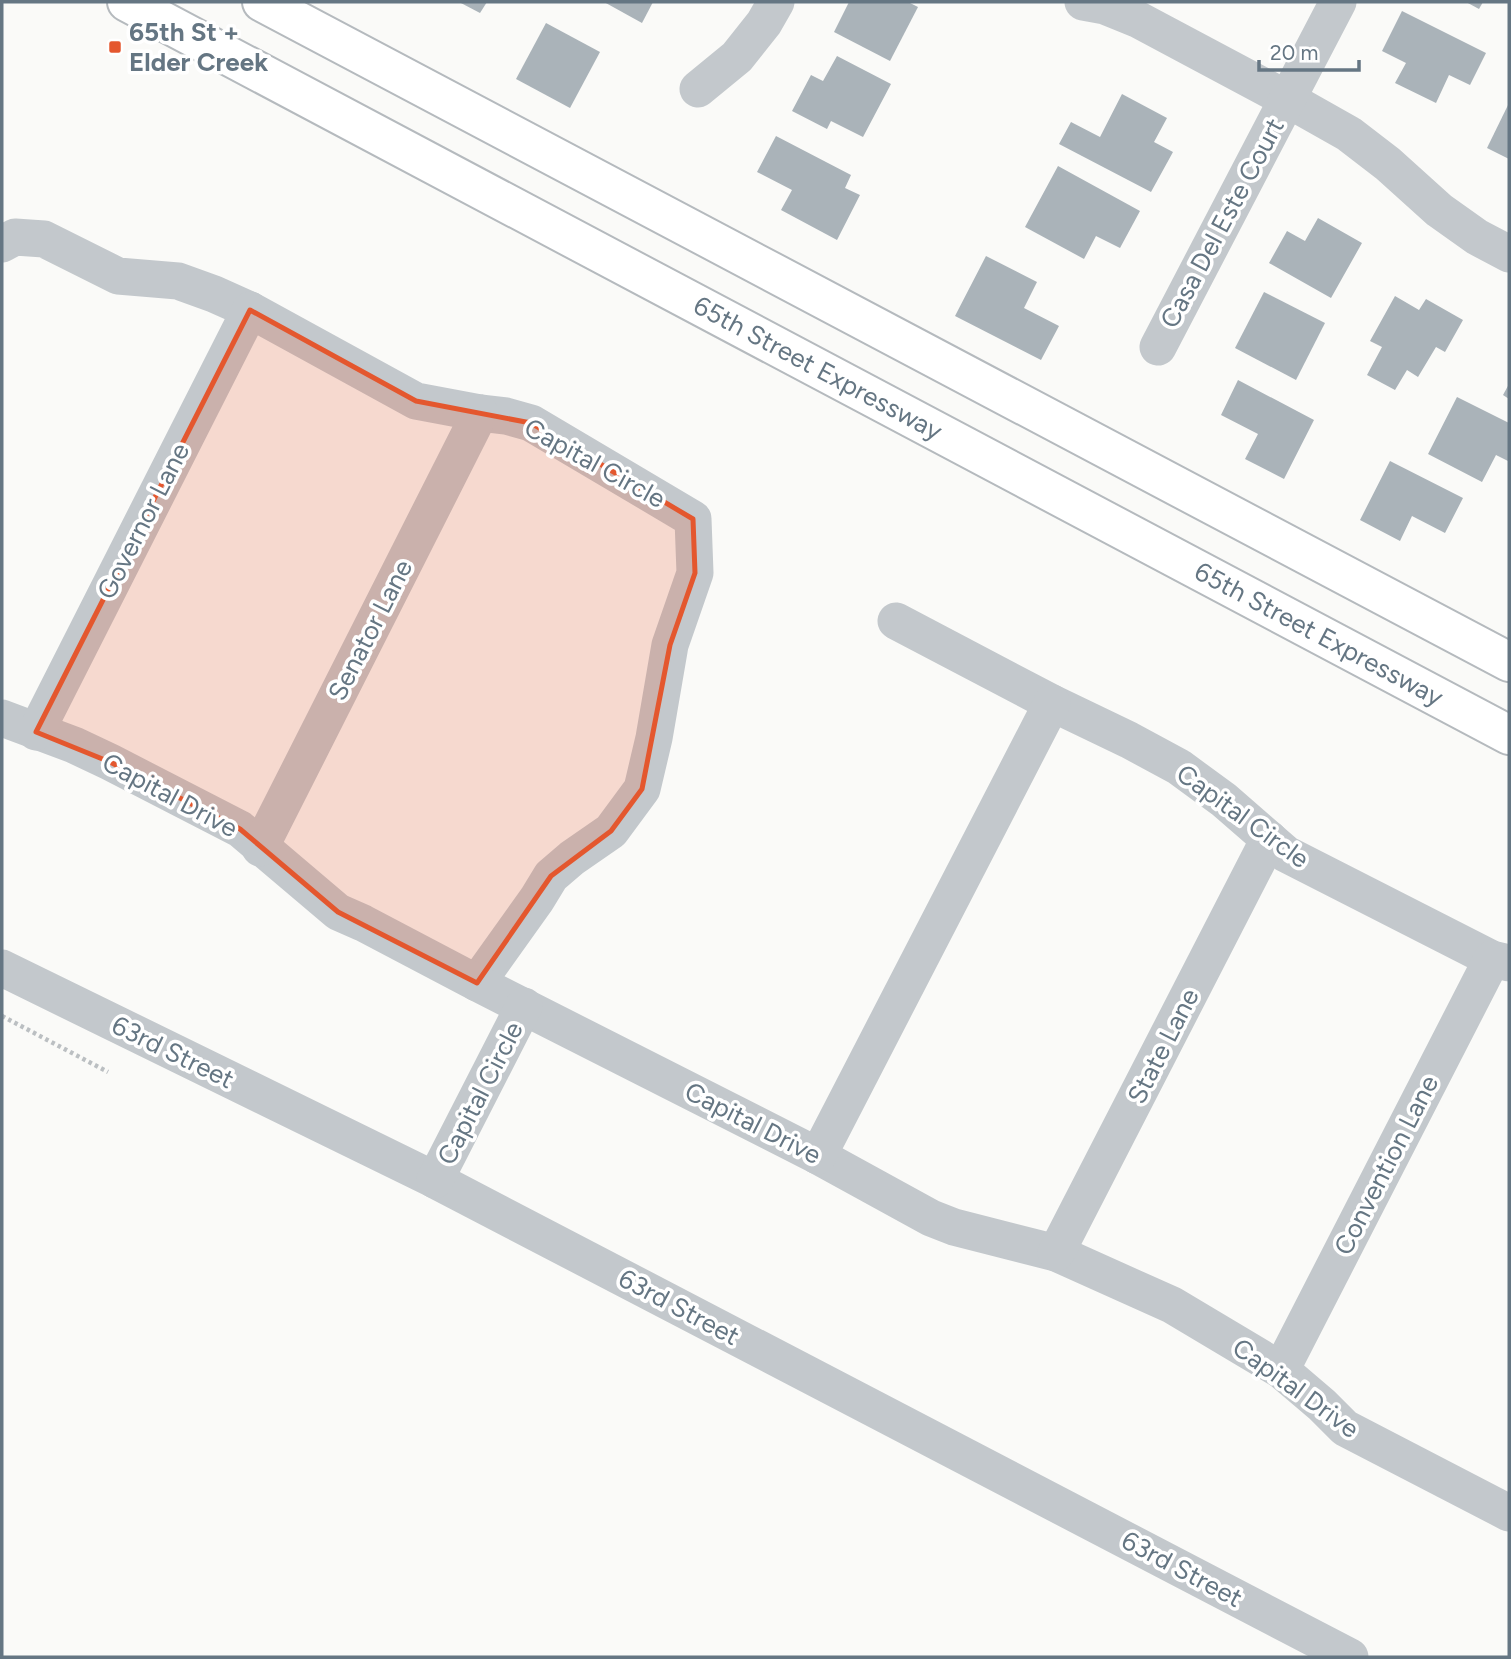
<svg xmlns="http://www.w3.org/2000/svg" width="1511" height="1659" font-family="Figtree,sans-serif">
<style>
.building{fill:#aab3b9}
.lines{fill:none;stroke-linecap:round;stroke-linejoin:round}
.major-casing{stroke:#b5babe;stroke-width:42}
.path{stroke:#bbbfc2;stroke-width:4.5;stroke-dasharray:3.5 3.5;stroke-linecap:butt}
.minor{stroke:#c3c8cc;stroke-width:37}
.major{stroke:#fff;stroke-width:38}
.marked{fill:#e4572e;fill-opacity:0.2;stroke:#e4572e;stroke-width:5;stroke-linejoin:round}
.poi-dot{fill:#e4572e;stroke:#fff;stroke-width:2.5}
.labels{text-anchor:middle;stroke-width:7;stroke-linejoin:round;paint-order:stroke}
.poi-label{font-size:26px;font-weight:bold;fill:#657683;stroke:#fff;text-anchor:start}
.street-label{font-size:26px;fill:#657683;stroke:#fff}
</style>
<rect width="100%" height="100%" fill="#fafaf8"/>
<g class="building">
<path d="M459 2H487L480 13Z"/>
<path d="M604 2H653L642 23Z"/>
<path d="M849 2H908L918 7 890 61 834 32Z"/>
<path d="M1466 2H1483L1479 9Z"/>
<path d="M1402 11 1486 53 1470 85 1449 75 1436 103 1395 83 1406 63 1382 51Z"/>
<path d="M546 23 600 52 570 108 516 79Z"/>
<path d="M837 56 891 84 863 137 831 121 827 129 792 111 811 75 823 81Z"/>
<path d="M1122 94 1167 118 1154 142 1173 152 1151 192 1059 144 1071 122 1100 137Z"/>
<path d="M1509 103V159L1487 148Z"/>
<path d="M776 136 851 175 845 188 860 195 837 240 781 210 792 190 757 172Z"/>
<path d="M1058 166 1140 211 1120 248 1096 236 1084 259 1025 227Z"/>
<path d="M1318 218 1362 243 1331 298 1269 263 1287 231 1305 241Z"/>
<path d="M986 256 1037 282 1024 308 1059 326 1041 360 955 316Z"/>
<path d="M1264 292 1325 323 1296 380 1235 348Z"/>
<path d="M1395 296 1419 310 1426 299 1463 320 1445 352 1436 347 1418 377 1407 370 1395 390 1367 375 1382 347 1370 341Z"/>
<path d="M1238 380 1314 420 1284 479 1245 459 1258 434 1221 415Z"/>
<path d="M1509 384V399L1503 395Z"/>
<path d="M1457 397 1509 423V458L1508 461 1496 455 1482 482 1428 454Z"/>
<path d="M1390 461 1463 498 1445 533 1412 516 1400 541 1360 520Z"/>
</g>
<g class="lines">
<defs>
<g id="major">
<path d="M127 2 1509 735"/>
<path d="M262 2 1509 662"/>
</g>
</defs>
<use href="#major" class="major-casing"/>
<path class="path" d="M2 1016 108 1072"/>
<g class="minor">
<path d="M1083 2 1105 6 1137 19 1287 99 1349 134 1388 164 1439 210 1477 237 1509 254"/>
<path d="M698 89 737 57 764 23 776 2"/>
<path d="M2 244 15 237 44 239 118 276 178 281 214 294 250 310 416 401 480 413 506 416 531 423 693 519 695 573 670 645 654 738 642 789 611 831 572 858 551 876 537 899 477 983"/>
<path d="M1158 347 1338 2"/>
<path d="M896 621 1052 703 1129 740 1179 767 1224 800 1286 854 1492 959 1509 963"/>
<path d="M2 718 74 745 110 762 240 829 338 912 363 923 477 983 818 1156 931 1218 954 1227 1056 1253 1172 1305 1281 1370 1322 1405 1345 1428 1509 1513"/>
<path d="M36 732 250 310"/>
<path d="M260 848 480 413"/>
<path d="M2 968 435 1180 1350 1657"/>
<path d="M818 1156 1052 703"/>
<path d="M435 1180 524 1006"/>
<path d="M1056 1253 1269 839"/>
<path d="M1281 1370 1492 959"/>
</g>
<use href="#major" class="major"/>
</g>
<path class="marked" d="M250 310 416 401 531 423 693 519 695 573 670 645 642 789 611 831 551 876 477 983 338 912 240 829 110 762 36 732Z"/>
<rect class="poi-dot" x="108" y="40" width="14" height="14" rx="3.5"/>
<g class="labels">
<g class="poi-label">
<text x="129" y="41">65th St +<tspan x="129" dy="30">Elder Creek</tspan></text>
</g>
<g class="street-label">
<text transform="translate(1222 223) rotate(-62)" y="9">Casa Del Este Court</text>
<text transform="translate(818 368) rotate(28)" y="9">65th Street Expressway</text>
<text transform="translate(595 463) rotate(29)" y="9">Capital Circle</text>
<text transform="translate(143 521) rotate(-63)" y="9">Governor Lane</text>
<text transform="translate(370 630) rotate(-63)" y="9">Senator Lane</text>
<text transform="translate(1319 634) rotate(28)" y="9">65th Street Expressway</text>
<text transform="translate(170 795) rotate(28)" y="9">Capital Drive</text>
<text transform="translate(1243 816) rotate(36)" y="9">Capital Circle</text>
<text transform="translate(1163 1046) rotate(-63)" y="9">State Lane</text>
<text transform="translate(173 1052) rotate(26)" y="9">63rd Street</text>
<text transform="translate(480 1093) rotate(-63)" y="9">Capital Circle</text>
<text transform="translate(753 1123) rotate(27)" y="9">Capital Drive</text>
<text transform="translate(1386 1165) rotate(-63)" y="9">Convention Lane</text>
<text transform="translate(679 1307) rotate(28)" y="9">63rd Street</text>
<text transform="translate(1296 1388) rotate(36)" y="9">Capital Drive</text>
<text transform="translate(1182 1569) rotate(28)" y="9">63rd Street</text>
</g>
</g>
<rect width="1511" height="1659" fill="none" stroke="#657683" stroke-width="7"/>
<path d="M1259 60v10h100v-10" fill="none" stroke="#657683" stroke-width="3.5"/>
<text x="1270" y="60" font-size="21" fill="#657683" stroke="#ffffff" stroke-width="5" paint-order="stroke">20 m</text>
</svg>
